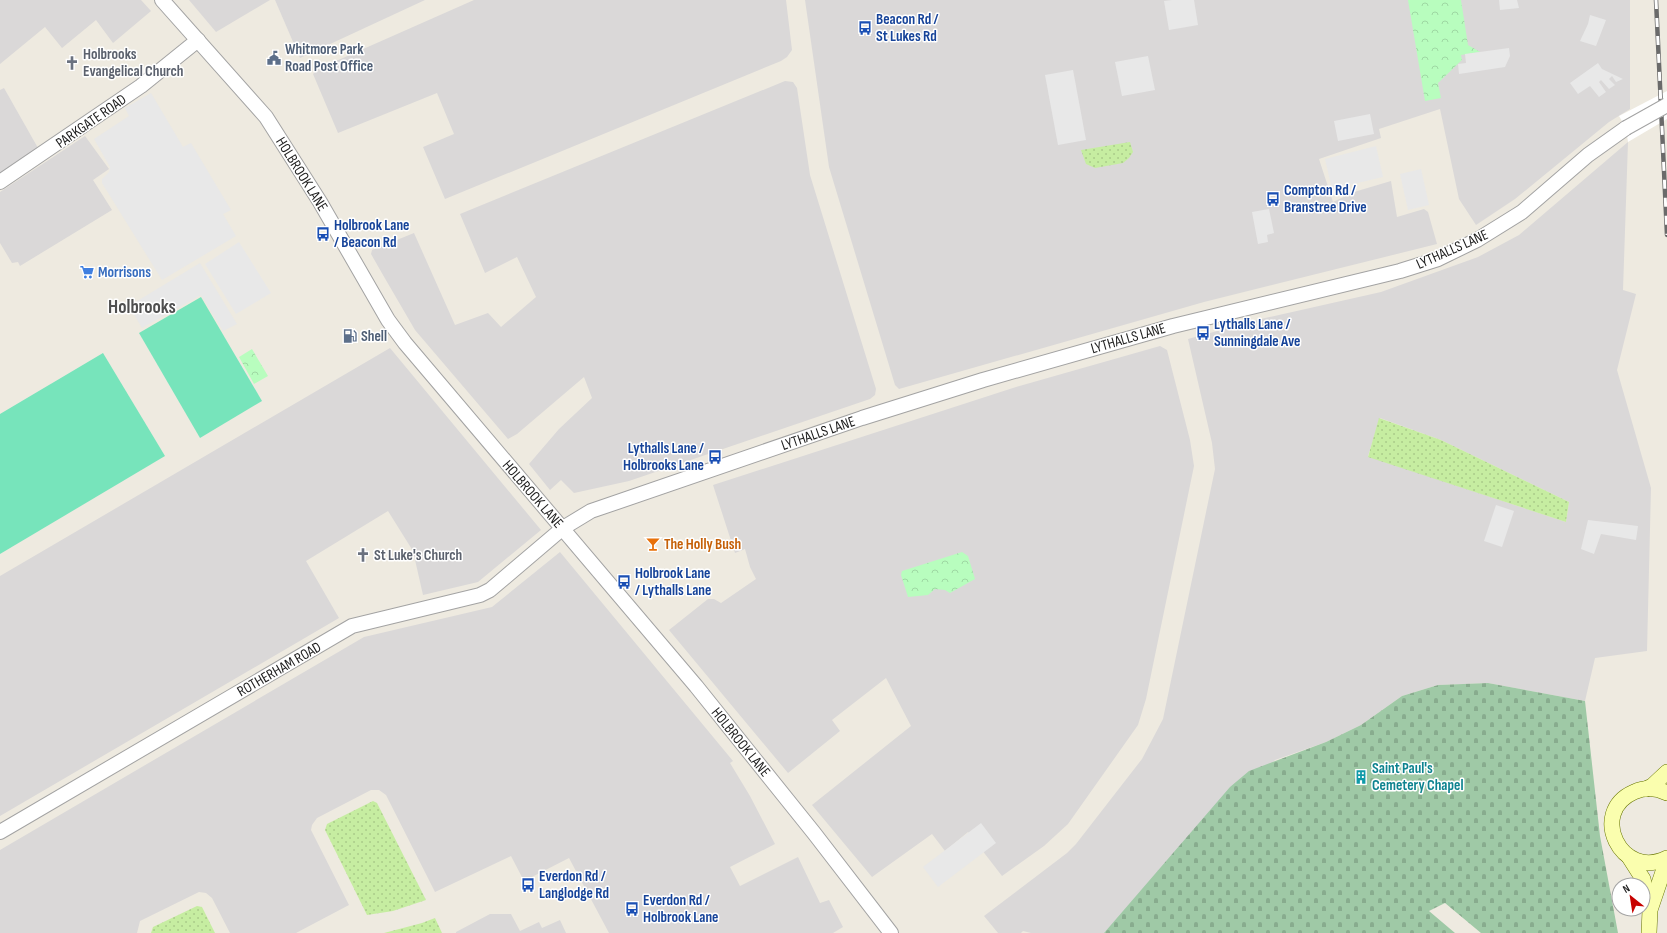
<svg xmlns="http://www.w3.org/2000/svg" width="1667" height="933" font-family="'Sofia Sans Condensed',sans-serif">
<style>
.residential{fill:#dad8d8;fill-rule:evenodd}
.grass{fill:url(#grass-dots)}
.cemetery{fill:url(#cemetery-stones)}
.park{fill:url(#park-crowns)}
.pitch{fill:#77e4bb}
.parking{fill:#e8e8e8}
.pier{fill:#fff}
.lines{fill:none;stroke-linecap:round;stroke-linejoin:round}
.tertiary-casing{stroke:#a3a3a3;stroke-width:16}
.secondary-casing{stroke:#677500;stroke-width:16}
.tertiary{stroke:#fff;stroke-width:14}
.secondary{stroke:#fafeae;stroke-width:15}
.rail-casing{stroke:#6a6a6a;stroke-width:4.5}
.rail{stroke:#fff;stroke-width:3;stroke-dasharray:9;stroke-linecap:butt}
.tertiary-bridge-casing{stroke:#a3a3a3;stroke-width:16;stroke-linecap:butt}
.tertiary-bridge{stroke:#fff;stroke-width:14}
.labels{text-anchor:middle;stroke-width:3;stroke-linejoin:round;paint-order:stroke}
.transit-label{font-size:15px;font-weight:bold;fill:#164399;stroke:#fff;text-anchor:start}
.service-label{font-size:15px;font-weight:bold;fill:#4e5e75;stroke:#fff;text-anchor:start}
.worship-label{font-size:15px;font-weight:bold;fill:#5b616d;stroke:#fff;text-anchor:start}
.street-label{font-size:15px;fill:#1c1c1c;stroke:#fff}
.shop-label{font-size:15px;font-weight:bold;fill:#366cbe;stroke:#fff;text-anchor:start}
.food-label{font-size:15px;font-weight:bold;fill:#c56008;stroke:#fff;text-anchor:start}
.culture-label{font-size:15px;font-weight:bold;fill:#0d838f;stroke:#fff;text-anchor:start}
.district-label{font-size:19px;font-weight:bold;fill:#4f4f4f;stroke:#fff}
</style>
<defs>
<pattern id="grass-dots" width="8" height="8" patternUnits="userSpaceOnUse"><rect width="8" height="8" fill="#c6eda1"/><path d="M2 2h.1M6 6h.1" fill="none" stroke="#aacb8a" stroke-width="1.8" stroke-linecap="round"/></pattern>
<pattern id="cemetery-stones" width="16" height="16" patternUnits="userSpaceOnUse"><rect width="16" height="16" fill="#9fc9a6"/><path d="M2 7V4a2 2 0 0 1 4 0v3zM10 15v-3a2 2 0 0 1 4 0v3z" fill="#88ac8e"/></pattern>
<pattern id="park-crowns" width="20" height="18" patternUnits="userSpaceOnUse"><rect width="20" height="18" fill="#b8fdbe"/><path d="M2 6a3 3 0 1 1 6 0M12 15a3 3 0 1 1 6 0" fill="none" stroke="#9ed8a3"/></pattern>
</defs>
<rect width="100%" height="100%" fill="#eeeae0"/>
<g class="residential">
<path d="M0 0H141L151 11 113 43 96 20 62 48 45 27 0 64Z"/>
<path d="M189 0H270L216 32Z"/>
<path d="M275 0H425L300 58Z"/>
<path d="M474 0H786L792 50 787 57 781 61 445 199 423 147 454 134 437 93 338 133 313 74 318 69Z"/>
<path d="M805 0H1630V109L1609 122 1515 199 1476 225 1459 199 1440 109 1379 129 1381 138 1319 159 1333 202 1354 192 1391 181 1397 217 1424 209 1428 212 1437 244 1204 302 899 389 895 385 829 167Z"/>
<path d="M785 81 793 82 797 88 810 175 876 389 875 395 870 399 629 481 574 493 561 480 550 490 529 464 559 429 592 398 584 377 517 434 508 439 415 330 383 275 371 254 372 250 414 233 455 325 488 313 501 327 536 297 517 257 485 273 460 214Z"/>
<path d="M4 88 38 148 0 173V90Z"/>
<path d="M85 136 109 169 93 180 112 210 20 266 18 262 12 263 0 243V192Z"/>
<path d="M1628 142 1623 290 1636 294 1617 370 1651 488 1647 651 1595 658 1585 701 1488 683 1438 685 1402 696 1361 725 1326 742 1275 760 1104 933H1031L1023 931 1021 933H998L984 916 1067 853 1076 844 1142 759 1163 719 1215 469 1212 443 1188 339 1265 318 1381 292 1478 257 1519 235ZM1380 418 1441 440 1569 502 1566 522 1368 456Z"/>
<path d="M1160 346 1167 350 1190 440 1194 466 1146 699 1138 725 1068 824 1044 846 1002 876 968 832 945 851 932 834 872 877 812 805 911 726 886 678 832 720 840 731 788 773 669 630 708 599H714L721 603 756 579 750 567 745 549 735 553 713 485 1016 387Z"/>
<path d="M390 348 541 530 478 582 423 595 413 551 388 511 306 561 339 618 0 816V576Z"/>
<path d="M560 552 733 761 730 763 750 796 775 844 730 867 740 886 798 857 820 903 829 900 843 927 833 933H609L569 858 524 881 511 856 435 892 386 795 379 790H371L317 818 312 825 311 830 349 905 296 933H230L212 898 206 893 199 892 140 921 137 933H0V850L364 637 492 607Z"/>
<path d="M490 914H511L520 931 539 922 542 928 560 920 566 933H456V932Z"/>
</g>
<g class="grass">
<path d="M1130 142 1133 152 1129 158 1123 163 1095 168 1086 164 1081 150Z"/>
<path d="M1379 418 1441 440 1569 502 1566 522 1368 457Z"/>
<path d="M373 801 377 803 426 900 393 911 367 915 325 830 327 824Z"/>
<path d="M197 906 202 907 215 933H151L153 927Z"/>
<path d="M435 918 442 933H384L422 923Z"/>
</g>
<path class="cemetery" d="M1488 683 1585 701 1600 836 1618 933H1481L1445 903 1429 911 1455 933H1104L1230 787 1249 771 1326 742 1361 725 1402 696 1438 685Z"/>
<g class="park">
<path d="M1408 0H1461L1468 45 1480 52 1461 55 1462 60 1438 83 1441 98 1425 101Z"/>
<path d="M252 349 268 376 254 384 239 357Z"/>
<path d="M962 552 968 556 975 579 950 593 945 590 935 589 928 595 908 597 901 575 902 571Z"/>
</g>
<g class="pitch">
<path d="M201 297 262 401 200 438 139 333Z"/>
<path d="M103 353 165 456 0 554V414Z"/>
</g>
<g class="parking">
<path d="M1172 0H1194L1198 25 1169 30 1164 1Z"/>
<path d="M1499 0H1517L1519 8 1500 10Z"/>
<path d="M1590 15 1606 20 1596 46 1580 41 1588 24Z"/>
<path d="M1509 48 1510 56 1505 67 1459 74 1458 64 1466 63 1465 54Z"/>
<path d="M1148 56 1155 90 1122 96 1115 62Z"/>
<path d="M1598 63 1602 69 1623 79 1616 82 1612 76 1609 79 1615 85 1609 89 1601 80 1599 82 1606 92 1599 97 1590 86 1578 94 1570 83Z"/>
<path d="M1073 70 1086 140 1058 145 1045 75Z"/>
<path d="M151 93 183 147 191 143 231 210 223 214 236 236 162 280 102 183V179L109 172 110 167 94 139 129 116 125 108Z"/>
<path d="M1370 114 1374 134 1338 141 1334 121Z"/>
<path d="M1376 146 1383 177 1332 189 1325 159Z"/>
<path d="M1421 169 1429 205 1408 210 1400 174Z"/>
<path d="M1269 209 1274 233 1267 235 1268 242 1258 244 1252 212Z"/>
<path d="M239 242 271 293 236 314 205 264Z"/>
<path d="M200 263 237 324 223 331 201 295 142 328 129 306Z"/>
<path d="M1496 505 1514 511 1502 547 1484 541Z"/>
<path d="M1588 520 1638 526 1636 540 1601 534 1594 554 1581 549Z"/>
<path d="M981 823 996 843 938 887 923 867Z"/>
</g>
<path class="pier" d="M1667 91V119L1628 142 1626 128 1619 116Z"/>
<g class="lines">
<defs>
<g id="tertiary">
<path d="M162 0 266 117 320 202 388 320 405 343 696 686 814 833 891 933"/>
<path d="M0 182 141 86 198 40"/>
<path d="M0 832 352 626 480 595 490 590 563 528 591 511 862 418 983 380 1173 326 1400 271 1438 259 1477 240 1522 212 1588 155 1626 128"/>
</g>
<g id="secondary">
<path d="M1646 789 1652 786 1667 772"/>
<path d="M1667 793C1657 788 1645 787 1634 792 1588 812 1621 881 1667 858"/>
<path d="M1629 857 1643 879 1650 909"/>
<path d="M1649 933 1650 910 1667 860"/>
</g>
</defs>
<use href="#tertiary" class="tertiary-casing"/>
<use href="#secondary" class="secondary-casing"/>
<use href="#tertiary" class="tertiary"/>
<use href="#secondary" class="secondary"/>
<defs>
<path id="rail" d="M1656 0 1667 235"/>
</defs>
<use href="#rail" class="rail-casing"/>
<use href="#rail" class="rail"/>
<defs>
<path id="tertiary-bridge" d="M1626 128 1667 105"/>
</defs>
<use href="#tertiary-bridge" class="tertiary-bridge-casing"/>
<use href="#tertiary-bridge" class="tertiary-bridge"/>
</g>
<defs>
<symbol id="bus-bare" viewBox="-9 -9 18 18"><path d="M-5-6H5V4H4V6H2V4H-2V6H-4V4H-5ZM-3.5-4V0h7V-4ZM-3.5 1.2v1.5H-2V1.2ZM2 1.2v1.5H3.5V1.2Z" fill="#1a4fb4" stroke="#fff" stroke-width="2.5" paint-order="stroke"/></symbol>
<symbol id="civic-bare" viewBox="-9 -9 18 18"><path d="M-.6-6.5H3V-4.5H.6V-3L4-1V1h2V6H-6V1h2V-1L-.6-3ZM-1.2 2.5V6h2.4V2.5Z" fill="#5c6f8a" stroke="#fff" stroke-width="2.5" paint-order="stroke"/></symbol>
<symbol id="church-bare" viewBox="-9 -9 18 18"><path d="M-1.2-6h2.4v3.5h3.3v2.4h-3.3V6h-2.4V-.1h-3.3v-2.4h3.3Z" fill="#6b7280" stroke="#fff" stroke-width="2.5" paint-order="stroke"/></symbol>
<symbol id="supermarket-bare" viewBox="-9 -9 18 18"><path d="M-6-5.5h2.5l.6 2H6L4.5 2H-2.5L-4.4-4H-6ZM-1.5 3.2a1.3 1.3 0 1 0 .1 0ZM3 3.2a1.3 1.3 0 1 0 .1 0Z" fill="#3f7fe0" stroke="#fff" stroke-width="2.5" paint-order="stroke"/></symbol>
<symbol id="fuel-bare" viewBox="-9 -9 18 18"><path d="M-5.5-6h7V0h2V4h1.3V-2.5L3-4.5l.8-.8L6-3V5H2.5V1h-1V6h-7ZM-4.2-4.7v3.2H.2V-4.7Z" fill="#5c6f8a" stroke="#fff" stroke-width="2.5" paint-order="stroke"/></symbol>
<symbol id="bar-bare" viewBox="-9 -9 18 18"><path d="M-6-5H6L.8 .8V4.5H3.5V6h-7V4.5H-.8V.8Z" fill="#e8710a" stroke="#fff" stroke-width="2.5" paint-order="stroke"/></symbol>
<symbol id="building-bare" viewBox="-9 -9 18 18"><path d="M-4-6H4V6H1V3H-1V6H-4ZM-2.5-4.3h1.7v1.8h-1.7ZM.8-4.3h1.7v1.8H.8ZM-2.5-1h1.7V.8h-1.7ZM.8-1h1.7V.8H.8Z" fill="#0f9aa8" stroke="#fff" stroke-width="2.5" paint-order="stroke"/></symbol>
</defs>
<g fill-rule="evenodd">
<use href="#bus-bare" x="855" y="18" width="20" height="20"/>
<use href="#civic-bare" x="264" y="48" width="20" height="20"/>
<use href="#church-bare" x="62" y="53" width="20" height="20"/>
<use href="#bus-bare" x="1263" y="189" width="20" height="20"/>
<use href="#bus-bare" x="313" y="224" width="20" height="20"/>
<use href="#supermarket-bare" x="77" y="262" width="20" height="20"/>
<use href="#bus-bare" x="1193" y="323" width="20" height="20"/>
<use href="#fuel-bare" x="340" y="326" width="20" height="20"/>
<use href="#bus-bare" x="705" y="447" width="20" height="20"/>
<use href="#bar-bare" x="643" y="534" width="20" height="20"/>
<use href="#church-bare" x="353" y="545" width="20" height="20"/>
<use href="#bus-bare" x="614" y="572" width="20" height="20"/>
<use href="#building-bare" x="1351" y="767" width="20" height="20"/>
<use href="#bus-bare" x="518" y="875" width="20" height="20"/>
<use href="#bus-bare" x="622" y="899" width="20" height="20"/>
</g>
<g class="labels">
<g class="transit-label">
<text x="876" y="24">Beacon Rd /<tspan x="876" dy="17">St Lukes Rd</tspan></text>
<text x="1284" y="195">Compton Rd /<tspan x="1284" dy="17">Branstree Drive</tspan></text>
<text x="334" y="230">Holbrook Lane<tspan x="334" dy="17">/ Beacon Rd</tspan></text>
<text x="1214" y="329">Lythalls Lane /<tspan x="1214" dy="17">Sunningdale Ave</tspan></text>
<text x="704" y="453" text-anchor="end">Lythalls Lane /<tspan x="704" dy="17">Holbrooks Lane</tspan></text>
<text x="635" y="578">Holbrook Lane<tspan x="635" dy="17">/ Lythalls Lane</tspan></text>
<text x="539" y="881">Everdon Rd /<tspan x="539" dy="17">Langlodge Rd</tspan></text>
<text x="643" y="905">Everdon Rd /<tspan x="643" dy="17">Holbrook Lane</tspan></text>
</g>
<g class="service-label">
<text x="285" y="54">Whitmore Park<tspan x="285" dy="17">Road Post Office</tspan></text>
<text x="361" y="341">Shell</text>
</g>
<g class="worship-label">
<text x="83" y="59">Holbrooks<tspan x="83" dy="17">Evangelical Church</tspan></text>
<text x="374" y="560">St Luke's Church</text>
</g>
<g class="street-label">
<text transform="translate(91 121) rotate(-35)" y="5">PARKGATE ROAD</text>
<text transform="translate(302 174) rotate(58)" y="5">HOLBROOK LANE</text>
<text transform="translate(1452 249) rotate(-24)" y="5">LYTHALLS LANE</text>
<text transform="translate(1128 338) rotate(-16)" y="5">LYTHALLS LANE</text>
<text transform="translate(818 433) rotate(-19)" y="5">LYTHALLS LANE</text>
<text transform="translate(533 494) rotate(49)" y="5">HOLBROOK LANE</text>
<text transform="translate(279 669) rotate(-30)" y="5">ROTHERHAM ROAD</text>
<text transform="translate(741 742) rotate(51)" y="5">HOLBROOK LANE</text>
</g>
<g class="shop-label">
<text x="98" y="277">Morrisons</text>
</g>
<g class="food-label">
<text x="664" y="549">The Holly Bush</text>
</g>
<g class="culture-label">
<text x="1372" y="773">Saint Paul's<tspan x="1372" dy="17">Cemetery Chapel</tspan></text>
</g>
<g class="district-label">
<text x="142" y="313">Holbrooks</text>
</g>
</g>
<g transform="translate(1631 897) rotate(330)"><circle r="19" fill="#ffffff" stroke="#a4a4a4"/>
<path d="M0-3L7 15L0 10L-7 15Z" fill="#c70200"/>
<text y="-6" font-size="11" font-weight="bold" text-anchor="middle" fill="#1c1c1c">N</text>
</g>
</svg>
